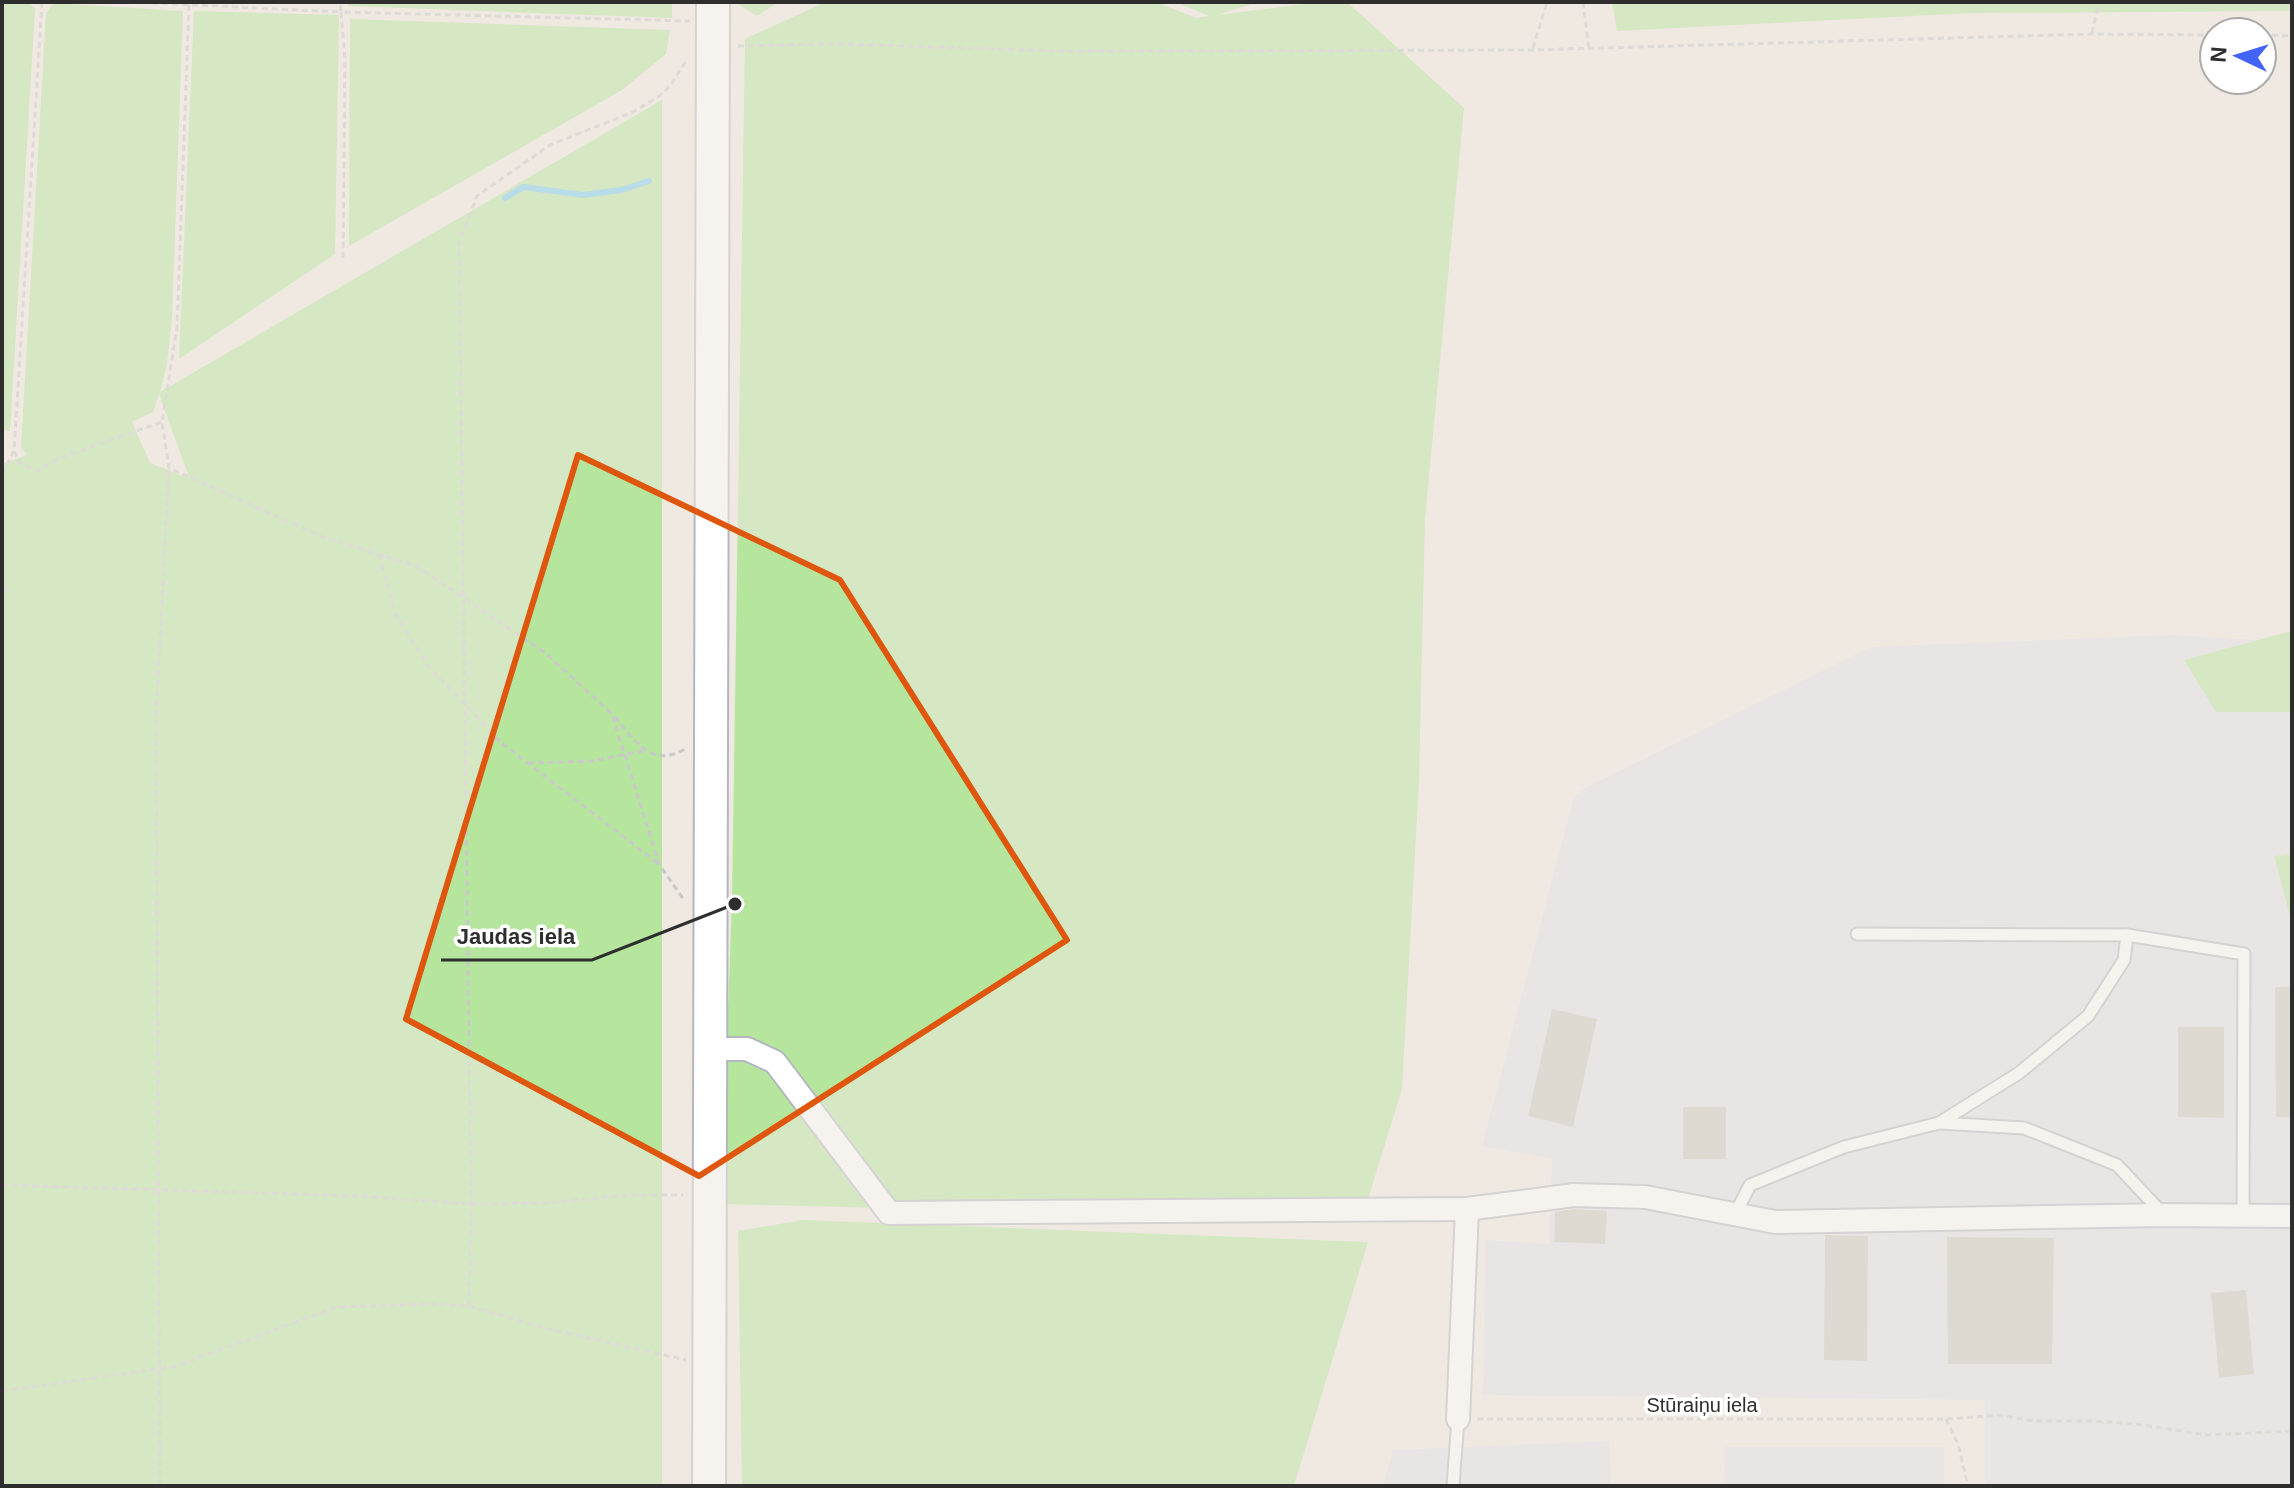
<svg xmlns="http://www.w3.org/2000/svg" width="2294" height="1488" font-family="Helvetica,sans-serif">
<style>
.industrial{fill:#e3e1e8}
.green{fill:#b6e59e;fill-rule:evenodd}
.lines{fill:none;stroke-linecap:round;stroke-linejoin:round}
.stream{stroke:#75cff0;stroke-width:6}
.building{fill:#cbc7bf}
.lane-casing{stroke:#b4b7c1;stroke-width:15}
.street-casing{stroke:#b4b7c1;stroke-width:26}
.secondary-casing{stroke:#b4b7c1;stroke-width:36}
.path{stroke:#c9c9c9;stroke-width:3;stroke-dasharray:6 4;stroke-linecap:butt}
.lane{stroke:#fff;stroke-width:11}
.street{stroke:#fff;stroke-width:22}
.secondary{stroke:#fff;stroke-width:32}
.marked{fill:none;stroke:#df570e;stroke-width:6;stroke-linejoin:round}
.labels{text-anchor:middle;stroke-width:7;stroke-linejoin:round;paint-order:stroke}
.street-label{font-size:20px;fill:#2e2e2e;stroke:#fff}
.leader{fill:none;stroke:#2e2e2e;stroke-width:3}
.callout-dot{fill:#2e2e2e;stroke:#fff;stroke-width:3}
.callout-label{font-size:22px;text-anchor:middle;font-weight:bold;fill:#2e2e2e;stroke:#fff;stroke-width:7;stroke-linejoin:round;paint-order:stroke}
</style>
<rect width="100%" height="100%" fill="#efe9e1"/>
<g class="industrial">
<path d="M2170 635 2292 642V1486H1985V1400L1483 1395 1486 1240 1549 1244 1552 1159 1482 1146 1574 797 1583 789 1871 647Z"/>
<path d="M1609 1441 1611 1486H1383L1393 1450Z"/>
<path d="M1725 1447H1944V1486H1724Z"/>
</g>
<g class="green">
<path d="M2 2H27L35 8 10 431 2 430Z"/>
<path d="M348 2H672V18L348 6Z"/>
<path d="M735 2H779L757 16Z"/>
<path d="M826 2H1156L1196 18 1209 16 1176 2H1258L1217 15 1322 2H1347L1464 108 1425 519 1419 780 1402 1089 1364 1212H1052L721 1204 732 901 745 39Z"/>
<path d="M1612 2H2292V11L1972 13 1617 31Z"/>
<path d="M53 3 183 11 172 318 167 364 160 392 662 100V1486H2V464L27 455 21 448 46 14ZM159 394 189 477 188 478 150 463 132 422 153 412Z"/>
<path d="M194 11 339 15 335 254 179 359Z"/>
<path d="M350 19 670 30 666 54 622 90 349 246Z"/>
<path d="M2292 631V712H2216L2184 660Z"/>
<path d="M2292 854V923L2274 856Z"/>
<path d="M803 1220 1368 1242 1294 1486H742L738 1231Z"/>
</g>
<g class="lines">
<path class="stream" d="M505 198 523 187 583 195 621 190 649 181"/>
</g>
<g class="building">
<path d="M2275 987H2292V1117H2276Z"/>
<path d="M1552 1009 1597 1019 1573 1127 1528 1116Z"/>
<path d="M2178 1027H2224V1118L2178 1117Z"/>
<rect x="1683" y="1107" width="43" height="52"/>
<path d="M1574 1209 1607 1211 1605 1244 1554 1242 1555 1212Z"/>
<path d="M1825 1235 1868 1236 1867 1361 1824 1360Z"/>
<path d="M1947 1237 2054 1238 2052 1364H1948Z"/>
<path d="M2246 1290 2254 1374 2219 1378 2211 1293Z"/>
</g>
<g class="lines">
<defs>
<g id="lane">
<path d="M1857 934 2127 935 2244 954 2243 1216"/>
<path d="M1939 1123 2024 1128 2117 1165 2163 1214"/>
<path d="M1735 1214 1750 1185 1844 1147 1939 1123 2019 1073 2088 1016 2124 960 2127 935"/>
<path d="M1453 1486 1458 1419"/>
</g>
<g id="street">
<path d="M711 1049H747L775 1062 889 1213 1467 1209 1574 1195 1645 1197 1775 1222 2163 1215 2292 1216"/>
<path d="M1458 1419 1467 1209"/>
</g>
<path id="secondary" d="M709 1486 713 2"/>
</defs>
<use href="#lane" class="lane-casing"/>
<use href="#street" class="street-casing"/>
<use href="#secondary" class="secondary-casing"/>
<g class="path">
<path d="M42 2 14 451 20 463 36 471 60 458 162 422"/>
<path d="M132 2 341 12 340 2"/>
<path d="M1583 2 1589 49"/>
<path d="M189 5 177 327 162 422 169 468 320 536 416 566 544 652 612 714 659 864 684 900"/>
<path d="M2092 33 2099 2"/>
<path d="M2262 35 2292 36"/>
<path d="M738 46 838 44 1058 51 1533 50 2092 34 2214 35"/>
<path d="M1533 48 1547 2"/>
<path d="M343 258 345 58 341 12 689 21"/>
<path d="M2 474 14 451"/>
<path d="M379 555 395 613 428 666 499 741 659 864"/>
<path d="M2 589 11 593"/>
<path d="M615 717C635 740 650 769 685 749"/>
<path d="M528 763 592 761 643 751"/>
<path d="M2 1185 359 1196 471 1204 544 1203 632 1195H683"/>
<path d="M469 1306 471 1204 459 242 477 196 550 145 633 112 658 97 670 86 686 61"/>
<path d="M2 1391 173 1367 337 1307 432 1304 469 1306 545 1328 686 1360"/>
<path d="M1477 1419H1946L1999 1415 2034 1421H2093L2136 1424 2207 1435 2292 1431"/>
<path d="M1946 1419 1958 1444 1968 1486"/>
<path d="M160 1486 156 718 169 468"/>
</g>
<use href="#lane" class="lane"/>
<use href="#street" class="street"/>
<use href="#secondary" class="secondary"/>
</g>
<path d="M0 0H2294V1488H0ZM578 455 840 580 1067 940 699 1176 406 1019Z" fill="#efe9e1" fill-opacity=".55" fill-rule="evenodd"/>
<path class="marked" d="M578 455 840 580 1067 940 699 1176 406 1019Z"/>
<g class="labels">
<g class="street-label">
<text x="1702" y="1412">Stūraiņu iela</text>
</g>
</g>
<path class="leader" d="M735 904L592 960H441"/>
<circle class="callout-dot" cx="735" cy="904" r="8"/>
<g class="callout-label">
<text x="516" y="944">Jaudas iela</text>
</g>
<rect width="2294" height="1488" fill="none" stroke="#2e2e2e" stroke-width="8"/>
<g transform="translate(2238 56) rotate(274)"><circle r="38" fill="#ffffff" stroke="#ababab" stroke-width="2"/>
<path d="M0-6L14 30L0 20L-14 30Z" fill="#4264fb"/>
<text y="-12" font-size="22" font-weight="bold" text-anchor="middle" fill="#2e2e2e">N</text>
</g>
</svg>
